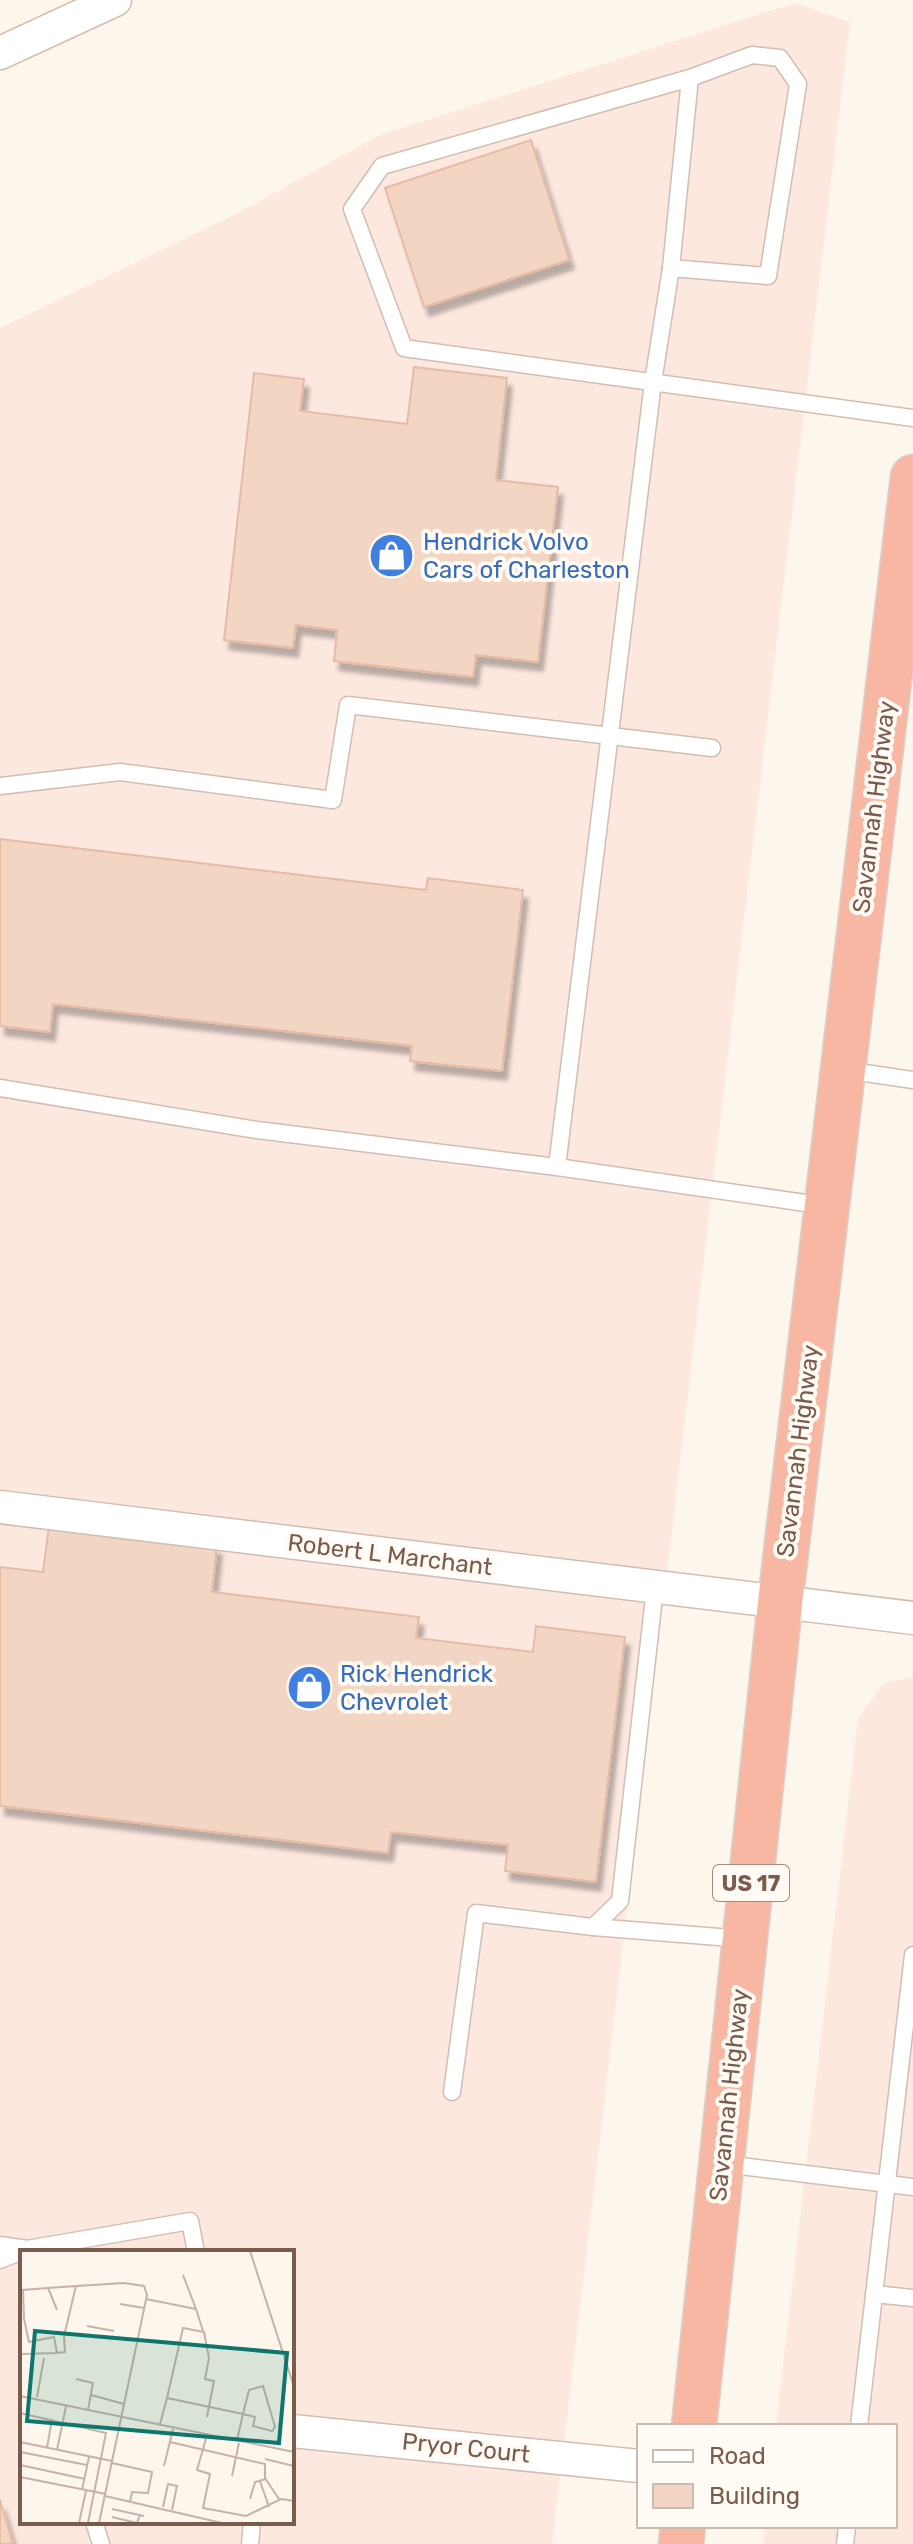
<svg xmlns="http://www.w3.org/2000/svg" width="913" height="2544" font-family="Rubik,sans-serif">
<style>
.commercial{fill:#fde8e0;fill-rule:evenodd}
.building{fill:#f3d5c3;stroke:#e6bba3;stroke-width:2;filter:url(#shadow)}
.lines{fill:none;stroke-linecap:round;stroke-linejoin:round}
.lane-casing{stroke:#d1beb0;stroke-width:19}
.street-casing{stroke:#d1beb0;stroke-width:35}
.highway-casing{stroke:#dad1cd;stroke-width:47}
.lane{stroke:#fff;stroke-width:16}
.street{stroke:#fff;stroke-width:32}
.highway{stroke:#f7b7a3;stroke-width:44}
.labels{text-anchor:middle;stroke-width:8;stroke-linejoin:round;paint-order:stroke}
.shield{fill:#fffaf3;stroke:#a28b7f;stroke-width:2}
.shield-label{font-size:22px;font-weight:bold;fill:#7a5c4d}
.shop-label{font-size:24px;fill:#366cbe;stroke:#fffaf3;text-anchor:start}
.street-label{font-size:24px;fill:#7a5c4d;stroke:#fffaf3}
.inset-road{fill:none;stroke:#c5b3a7;stroke-width:2}
.view{fill:#0f766e;fill-opacity:0.15;stroke:#0f766e;stroke-width:4}
.inset-edge{fill:none;stroke:#7a5c4d;stroke-width:4}
</style>
<defs>
<filter id="shadow"><feDropShadow dx="5" dy="9" stdDeviation="2" flood-color="#0004"/></filter>
</defs>
<rect width="100%" height="100%" fill="#fdf6ec"/>
<g class="commercial">
<path d="M795 3 850 22 552 2544H0V328L238 213 380 135ZM22 2252H292V2522H22Z"/>
<path d="M913 1676V2544H763L765 2526H895V2426H776L858 1718 883 1684Z"/>
</g>
<g class="building">
<path d="M531 140 569 260 424 307 385 188Z"/>
<path d="M414 367 507 378 496 480 558 487 538 662 476 655 473 677 334 661 337 630 296 625 293 648 224 640 254 373 304 379 300 411 407 424Z"/>
<path d="M0 839 426 890 428 878 523 890 502 1071 410 1061 412 1046 53 1004 50 1032 0 1026Z"/>
<path d="M49 1526 217 1546 212 1592 419 1617 416 1638 533 1652 536 1626 625 1637 596 1882 505 1871 508 1845 391 1832 388 1853 0 1806V1567L43 1572Z"/>
<path d="M0 2500 13 2544H0Z"/>
</g>
<g class="lines">
<defs>
<g id="lane">
<path d="M671 268 690 78"/>
<path d="M0 786 120 772 333 800 348 705 712 748"/>
<path d="M845 1070 913 1080"/>
<path d="M0 1088 257 1130 557 1167"/>
<path d="M826 1206 557 1167 653 382 671 268 768 276 798 84 780 58 752 55 690 78 382 166 352 209 404 348C573 372 743 395 913 418"/>
<path d="M593 1927 620 1901 655 1588"/>
<path d="M452 2092 476 1913 593 1927 744 1939"/>
<path d="M724 2164 913 2187"/>
<path d="M0 2245 27 2249 190 2221 196 2252"/>
<path d="M0 2260 25 2250"/>
<path d="M874 2294 913 2298"/>
<path d="M859 2426 913 1955"/>
<path d="M94 2522 101 2544"/>
<path d="M250 2544 252 2522"/>
<path d="M845 2544 847 2526"/>
</g>
<g id="street">
<path d="M0 53 115 0"/>
<path d="M0 1507 913 1618"/>
<path d="M292 2431 639 2466"/>
</g>
<g id="highway">
<path d="M694 2426 780 1603 913 477"/>
<path d="M681 2544 683 2526"/>
</g>
</defs>
<use href="#lane" class="lane-casing"/>
<use href="#street" class="street-casing"/>
<use href="#highway" class="highway-casing"/>
<use href="#lane" class="lane"/>
<use href="#street" class="street"/>
<use href="#highway" class="highway"/>
</g>
<defs>
<symbol id="shop-disc" viewBox="-11 -11 22 22"><circle r="9.5" fill="#3f7fe0" stroke="#fffaf3"/><path d="M-5-2.5h2.3a2.7 3.5 0 0 1 5.4 0H5L5.5 6h-11ZM-1.5-2.5h3a1.5 2.3 0 0 0-3 0Z" fill="#fff"/></symbol>
</defs>
<g fill-rule="evenodd">
<use href="#shop-disc" x="366" y="530" width="51" height="51"/>
<use href="#shop-disc" x="284" y="1662" width="51" height="51"/>
</g>
<g class="labels">
<rect class="shield" x="713" y="1865" width="76" height="36" rx="6"/>
<g class="shield-label">
<text x="751" y="1891">US 17</text>
</g>
<g class="shop-label">
<text x="423" y="550">Hendrick Volvo<tspan x="423" dy="28">Cars of Charleston</tspan></text>
<text x="340" y="1682">Rick Hendrick<tspan x="340" dy="28">Chevrolet</tspan></text>
</g>
<g class="street-label">
<text transform="translate(874 807) rotate(-83)" y="8">Savannah Highway</text>
<text transform="translate(798 1451) rotate(-83)" y="8">Savannah Highway</text>
<text transform="translate(390 1555) rotate(7)" y="8">Robert L Marchant</text>
<text transform="translate(729 2095) rotate(-84)" y="8">Savannah Highway</text>
<text transform="translate(466 2448) rotate(6)" y="8">Pryor Court</text>
</g>
</g>
<g transform="translate(20 2250)">
<rect width="274" height="274" fill="#fdf6ec"/>
<path class="inset-road" d="M230 1 274 137M163 25 176 59M56 36 104 33 124 36 127 45 79 273M126 49 176 59 183 81M100 54 124 58M37 60 28 38 56 36 44 86 45 102 37 103M67 76 94 81M0 104 37 103 34 87 9 92 4 69 3 40 28 38M56 129 73 133 68 160M71 145 104 154M0 146 274 202M17 147 24 108M147 148 163 78 184 82 189 108 185 129 194 131 187 167M0 163 86 183 68 273M140 174 147 148 223 164 235 167 233 176 252 181 255 177 243 136 229 140 223 164 217 190M187 185 177 220 190 224 183 258 226 266 261 249 274 251M0 192 92 211M150 192 245 214V228L259 249M27 198 32 169M37 200 46 156M0 202 67 215M245 209 274 216M92 213 132 222 128 243 112 242 110 252M0 215 65 229M144 216 153 179M212 226 219 193M0 227 86 244M240 231 249 257M62 240 69 207M85 246 202 273M230 249 235 232 246 229M143 257 148 234 157 236 152 260M92 259 124 266M92 267 117 273 120 265M59 273 66 241"/>
<path class="view" d="M15 81 267 103 259 193 7 171Z"/>
<rect width="274" height="274" class="inset-edge"/>
</g>
<rect x="637" y="2424" width="260" height="104" fill="#fffaf3" stroke="#cabbb1" stroke-width="2"/>
<rect x="653" y="2450" width="40" height="12" fill="#ffffff" stroke="#cabbb1" stroke-width="2"/>
<text x="709" y="2464" font-size="24" fill="#7a5c4d">Road</text>
<rect x="653" y="2484" width="40" height="24" fill="#f3d5c3" stroke="#cabbb1" stroke-width="2"/>
<text x="709" y="2504" font-size="24" fill="#7a5c4d">Building</text>
</svg>
